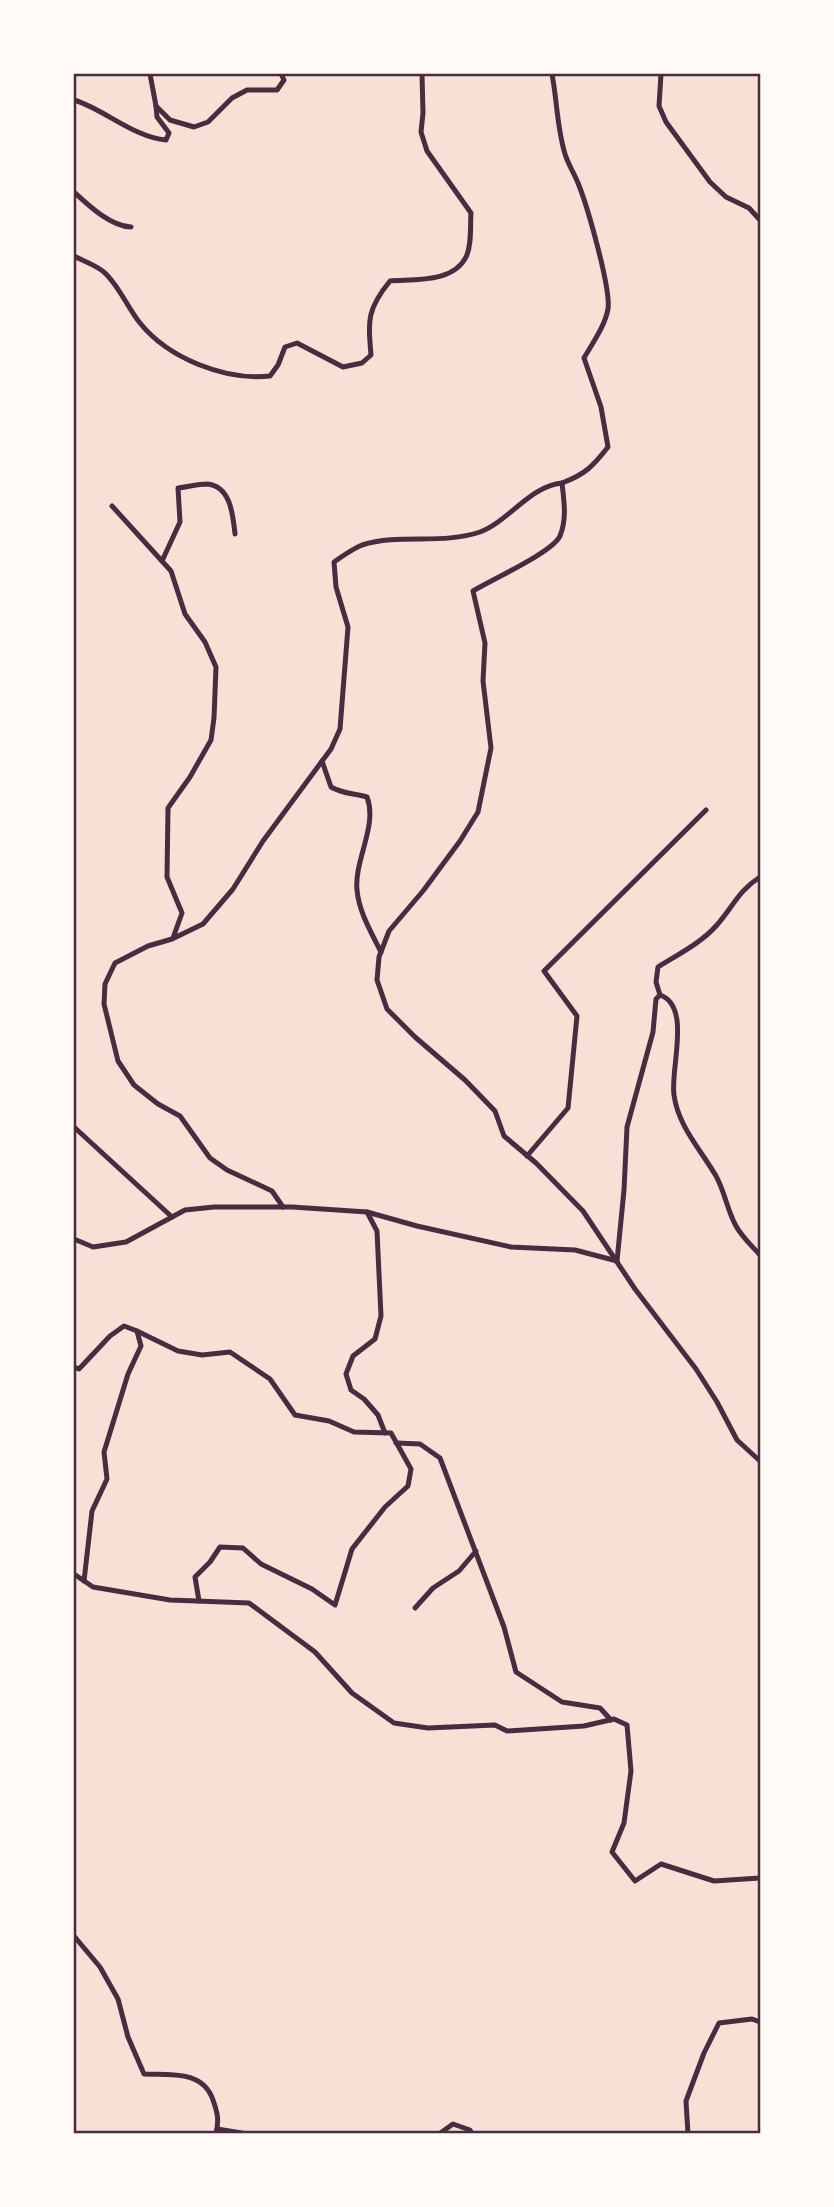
<svg xmlns="http://www.w3.org/2000/svg" width="834" height="2207" font-family="'Alegreya Sans',sans-serif">
<style>
.lines{fill:none;stroke-linecap:round;stroke-linejoin:round}
.minor{stroke:#4a2c40;stroke-width:5}
.neatline{fill:none;stroke:#4a2c40;stroke-width:2.5}
</style>
<rect width="100%" height="100%" fill="#f7e1d7"/>
<g class="lines">
<g class="minor">
<path d="M150 74 156 106 170 120 194 127 208 122 232 98 247 90H277L284 80 281 74"/>
<path d="M552 74C557 100 557 128 565 154 568 164 574 173 578 183 587 205 611 288 608 309 605 326 592 344 584 358L601 407 608 447C593 466 586 474 562 483"/>
<path d="M661 74 659 106 666 122 710 182 726 197 749 208 760 220"/>
<path d="M74 100C102 108 135 138 166 140L169 133 157 117 156 106"/>
<path d="M74 192C88 205 110 226 131 227"/>
<path d="M74 256C83 261 99 266 106 274 120 288 128 308 140 323 168 358 225 381 270 376L278 365 285 347 297 343 343 367 362 363 371 355C368 320 367 309 390 281 415 279 453 283 466 257 472 245 470 226 471 213L427 151 421 132 423 113 422 74"/>
<path d="M112 506 171 571 185 614 205 642 216 667 214 718 211 740 190 777 168 808 167 877 182 913 173 938"/>
<path d="M162 561 180 522 178 488C187 487 198 484 207 484 231 486 233 516 235 534"/>
<path d="M322 761 331 787C343 794 353 793 367 797 378 826 354 860 357 890 359 912 371 932 381 952"/>
<path d="M660 995 656 982 658 967C677 955 701 943 716 926 733 907 738 891 760 877"/>
<path d="M74 1127 172 1217"/>
<path d="M527 1156 568 1108 577 1016 544 971 706 810"/>
<path d="M283 1207 272 1191 227 1170 210 1158 180 1116 158 1104 134 1085 118 1061 104 1004 105 984 115 963 148 946 172 939 203 924 233 889 263 841 331 749 340 729 348 627 336 587 334 562C343 556 352 549 362 545 400 533 442 545 480 532 509 521 530 486 562 483 564 501 567 519 560 536 553 552 491 580 473 591L485 643 483 681 491 748 478 812 460 841 423 891 389 931 379 957 377 980 387 1009 415 1037 465 1080 495 1111 504 1136 536 1163 583 1211 635 1289 696 1369 717 1402 737 1440 760 1461"/>
<path d="M367 1212 377 1231 381 1316 375 1339 353 1356 346 1374 351 1390 364 1399 378 1415 385 1433"/>
<path d="M74 1239 93 1247 126 1242 185 1210 214 1207H292L367 1212 417 1226 511 1247 575 1250 617 1261"/>
<path d="M617 1261 624 1190 627 1127 653 1032 656 999 660 995C692 1006 670 1069 674 1095 678 1126 701 1150 716 1176 725 1192 727 1210 736 1226 742 1237 752 1246 760 1255"/>
<path d="M137 1331 178 1351 202 1355 230 1352 270 1379 295 1415 329 1421 354 1432 391 1433 411 1469 408 1486 385 1507 352 1549 335 1605 312 1589 261 1564 243 1548 220 1547 210 1562 195 1577 199 1601"/>
<path d="M74 1367 79 1369 110 1336 124 1326 137 1331 141 1346 128 1374 104 1452 107 1479 92 1511 84 1581"/>
<path d="M396 1443 420 1444 440 1458 504 1627 516 1672 562 1702 600 1708 611 1720"/>
<path d="M74 1574 93 1587 170 1600 249 1603 315 1652 352 1693 394 1723 428 1728 495 1725 507 1731 584 1726 614 1719 627 1725 631 1771 624 1823 612 1852 635 1881 661 1864 714 1881 760 1878"/>
<path d="M415 1608 433 1588 459 1571 476 1551"/>
<path d="M74 1936 100 1967 118 1999 128 2037 144 2074C171 2075 203 2070 213 2100 218 2114 219 2120 216 2134"/>
<path d="M217 2129 248 2134"/>
<path d="M439 2134 453 2124 470 2130 472 2134"/>
<path d="M688 2134 686 2101 704 2053 719 2023 752 2019 760 2022"/>
</g>
</g>
<rect width="834" height="2207" fill="none" stroke="#fffaf5" stroke-width="150"/>
<rect x="75" y="75" width="684" height="2057" class="neatline"/>
</svg>
